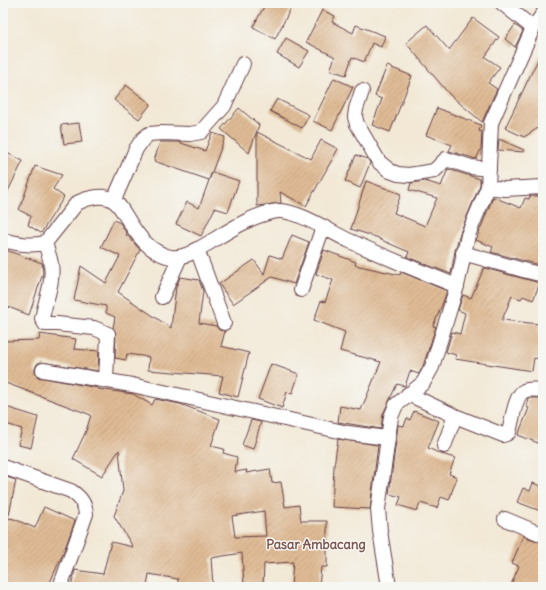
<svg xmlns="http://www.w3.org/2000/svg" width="546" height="590" font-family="Delius,sans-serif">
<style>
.building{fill:url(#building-hatch);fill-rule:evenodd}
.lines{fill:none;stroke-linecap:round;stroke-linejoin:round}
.minor-casing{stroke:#633d44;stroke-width:16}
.minor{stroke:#fff;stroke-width:14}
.labels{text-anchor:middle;stroke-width:3;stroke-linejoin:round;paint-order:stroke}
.quarter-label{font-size:13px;font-weight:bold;fill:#7e5650;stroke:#f6f6f2}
</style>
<defs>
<pattern id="building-hatch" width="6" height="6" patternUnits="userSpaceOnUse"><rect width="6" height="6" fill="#dfbb95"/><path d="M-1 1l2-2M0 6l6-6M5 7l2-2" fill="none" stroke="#c1a081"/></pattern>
</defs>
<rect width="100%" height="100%" fill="#f6f6f2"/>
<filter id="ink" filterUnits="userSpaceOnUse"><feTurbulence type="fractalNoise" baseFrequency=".025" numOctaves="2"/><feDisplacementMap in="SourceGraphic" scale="8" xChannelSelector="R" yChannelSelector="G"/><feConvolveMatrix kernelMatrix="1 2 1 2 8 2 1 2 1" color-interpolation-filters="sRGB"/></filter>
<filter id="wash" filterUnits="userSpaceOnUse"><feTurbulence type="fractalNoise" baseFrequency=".012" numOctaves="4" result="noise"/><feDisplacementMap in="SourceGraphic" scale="16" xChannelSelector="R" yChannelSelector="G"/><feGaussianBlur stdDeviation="0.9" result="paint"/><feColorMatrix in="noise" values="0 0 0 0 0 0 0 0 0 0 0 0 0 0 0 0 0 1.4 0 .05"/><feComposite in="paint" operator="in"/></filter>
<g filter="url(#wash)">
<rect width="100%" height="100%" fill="#f2e8d5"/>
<g id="blocks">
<g class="building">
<path d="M266 3H282L291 8 275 39 253 27Z"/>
<path d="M322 10 335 16 332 22 353 33 356 25 385 36 381 47 372 43 364 62 352 57 346 75 330 70 335 57 306 42Z"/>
<path d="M473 18 499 37 485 57 500 67 488 83 497 89 482 122 450 95 406 43 427 25 449 50Z"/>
<path d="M515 25 523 31 515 47 505 39Z"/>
<path d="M286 38 309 51 299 67 277 54Z"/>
<path d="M543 49V125L524 137 505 128Z"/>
<path d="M387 66 412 76 390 132 372 125 382 99 375 96Z"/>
<path d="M334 78 353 87 332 130 313 121Z"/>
<path d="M126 85 151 104 139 119 114 100Z"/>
<path d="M277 99 309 115 302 128 270 111Z"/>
<path d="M239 108 259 125 249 153 221 129Z"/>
<path d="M437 108 481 125 479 131 482 132 481 149 476 159 449 151 452 145 426 135Z"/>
<path d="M79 123 82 142 64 144 61 125Z"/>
<path d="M257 132 311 159 321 140 338 149 306 206 280 192 281 203 257 206Z"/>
<path d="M212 133 225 137 209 180 154 161 160 142H178L205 151Z"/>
<path d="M499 139 524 150V152L498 150Z"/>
<path d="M3 151 23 161 3 201Z"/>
<path d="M356 155 368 159 370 163 360 188 345 181Z"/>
<path d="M35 166 62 175 53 189 64 197 41 233 28 225 31 216 19 210Z"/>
<path d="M448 169 480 179V185L460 233 455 251 451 274 407 257 409 252 379 239V238L351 229 366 181 401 194 394 213 425 226 437 198 409 190 411 183 425 181 441 186Z"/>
<path d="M212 172 239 181 228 212 215 208 201 236 176 224 187 202 199 208Z"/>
<path d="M530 196H543V266L491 252 493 247 476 240 493 197 521 208 525 198 529 199Z"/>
<path d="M114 220 120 223 127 234 126 235 129 237 140 250 118 292 171 328 176 287 180 277 199 280 203 291 199 323 216 326 219 330 225 331 221 346 249 353 238 397 219 392 223 376 148 370 149 357 127 354 126 360 115 358 116 334 113 328 115 317 106 313V306L74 300 81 266 106 283 120 256 101 247Z"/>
<path d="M292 235 309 242 294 284 272 277 233 304 219 284 254 260 264 274 270 255 282 259Z"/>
<path d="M3 249 42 263 43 273 29 315 3 305Z"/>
<path d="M324 250 356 262 355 265 400 275 401 272 447 291 442 305 433 326 436 327 423 366 419 374 410 371 405 386 397 384 383 414 381 429 338 422 340 406 361 410 381 362 340 351 345 332 314 320 321 301 325 302 333 280 316 274Z"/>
<path d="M484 268 540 283 533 300 523 296 521 299 512 296 502 320 539 324V331L543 332V359L534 358 532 371 455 359 456 355 446 352 452 332 460 334 465 313 458 310 463 295 471 298Z"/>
<path d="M40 334 76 339 74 349 99 351 98 371 40 362 37 364 35 369V373L38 377 98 388V389L133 394 152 405 155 399 180 404 220 419 211 446 224 449 223 453 237 457 235 472 247 470 246 473 270 469 272 483 281 482 285 507 299 505 301 521H327V567H321L319 587H291L293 562 264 564 263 587H244L242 553 211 558 213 587H178V579L149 574 147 587H71L75 570 103 574 111 542 133 547 114 516 123 491 119 450 102 476 73 459 86 431 91 415 3 382V341L39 340ZM264 511 266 536 235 537 232 516Z"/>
<path d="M271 364 299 374 292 394 287 392 282 408 258 399Z"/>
<path d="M528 398H543V445L518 435 529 408 526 407Z"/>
<path d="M3 406 38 417 31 448 18 445 22 429 3 423Z"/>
<path d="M414 411 439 421 428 448 441 454 455 458 449 474 457 477 449 500 441 497 437 508 420 503 417 511 398 505 401 497 389 494 398 425 404 426 407 418 410 420Z"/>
<path d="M251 420 261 422 253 449 242 445Z"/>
<path d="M338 439 378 445 370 509 332 507 334 466Z"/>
<path d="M3 476 16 480 9 515H3Z"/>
<path d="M533 483 543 487V512L517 502 523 488 530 491Z"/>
<path d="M44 507 75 521 63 553 48 587H3V517L14 519 35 528Z"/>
<path d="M523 536 543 543V587H510L519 566 512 563Z"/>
</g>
</g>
</g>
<g filter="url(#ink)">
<use href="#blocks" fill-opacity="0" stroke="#633d44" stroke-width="1"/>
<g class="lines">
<defs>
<g id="minor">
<path d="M502 3 533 28"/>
<path d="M362 91 356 109 355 117 357 124 379 162 390 171 398 174 409 175 434 171 446 159 471 167 489 169"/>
<path d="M488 187 504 189 543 187"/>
<path d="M114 200 136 149 143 139 149 134 161 133 190 134 201 132 224 106 243 64"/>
<path d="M3 240C18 244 30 246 45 243L77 203C87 198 104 193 114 201 120 205 123 212 127 218 137 235 150 253 171 257 184 259 196 250 207 244 227 232 255 213 278 211 298 210 332 233 350 241 385 257 421 272 457 286"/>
<path d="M45 243C47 250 50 257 51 264 54 282 45 301 42 319L45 324H57L94 328 108 334 106 380"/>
<path d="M197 249 224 323"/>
<path d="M463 253 523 270 543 275"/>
<path d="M301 290 323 227"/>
<path d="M162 297 180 257"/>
<path d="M43 370 132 385 348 433 387 438"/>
<path d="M408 394 455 416 503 435 506 434 509 432C512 422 515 395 524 391 529 388 537 390 543 390"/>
<path d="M444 446 455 416"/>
<path d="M3 467 71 491C80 497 85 503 86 514L60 587"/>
<path d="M505 519 543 535"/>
<path d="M389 587 380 531 378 509 391 417 396 405 423 383 432 367 457 286 468 235 488 187 491 123 533 28 543 14"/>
</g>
</defs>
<use href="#minor" class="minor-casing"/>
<use href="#minor" class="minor"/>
</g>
</g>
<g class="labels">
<g class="quarter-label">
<text x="316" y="549">Pasar Ambacang</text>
</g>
</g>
<rect width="546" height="590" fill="none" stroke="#f6f6f2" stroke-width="16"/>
</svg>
